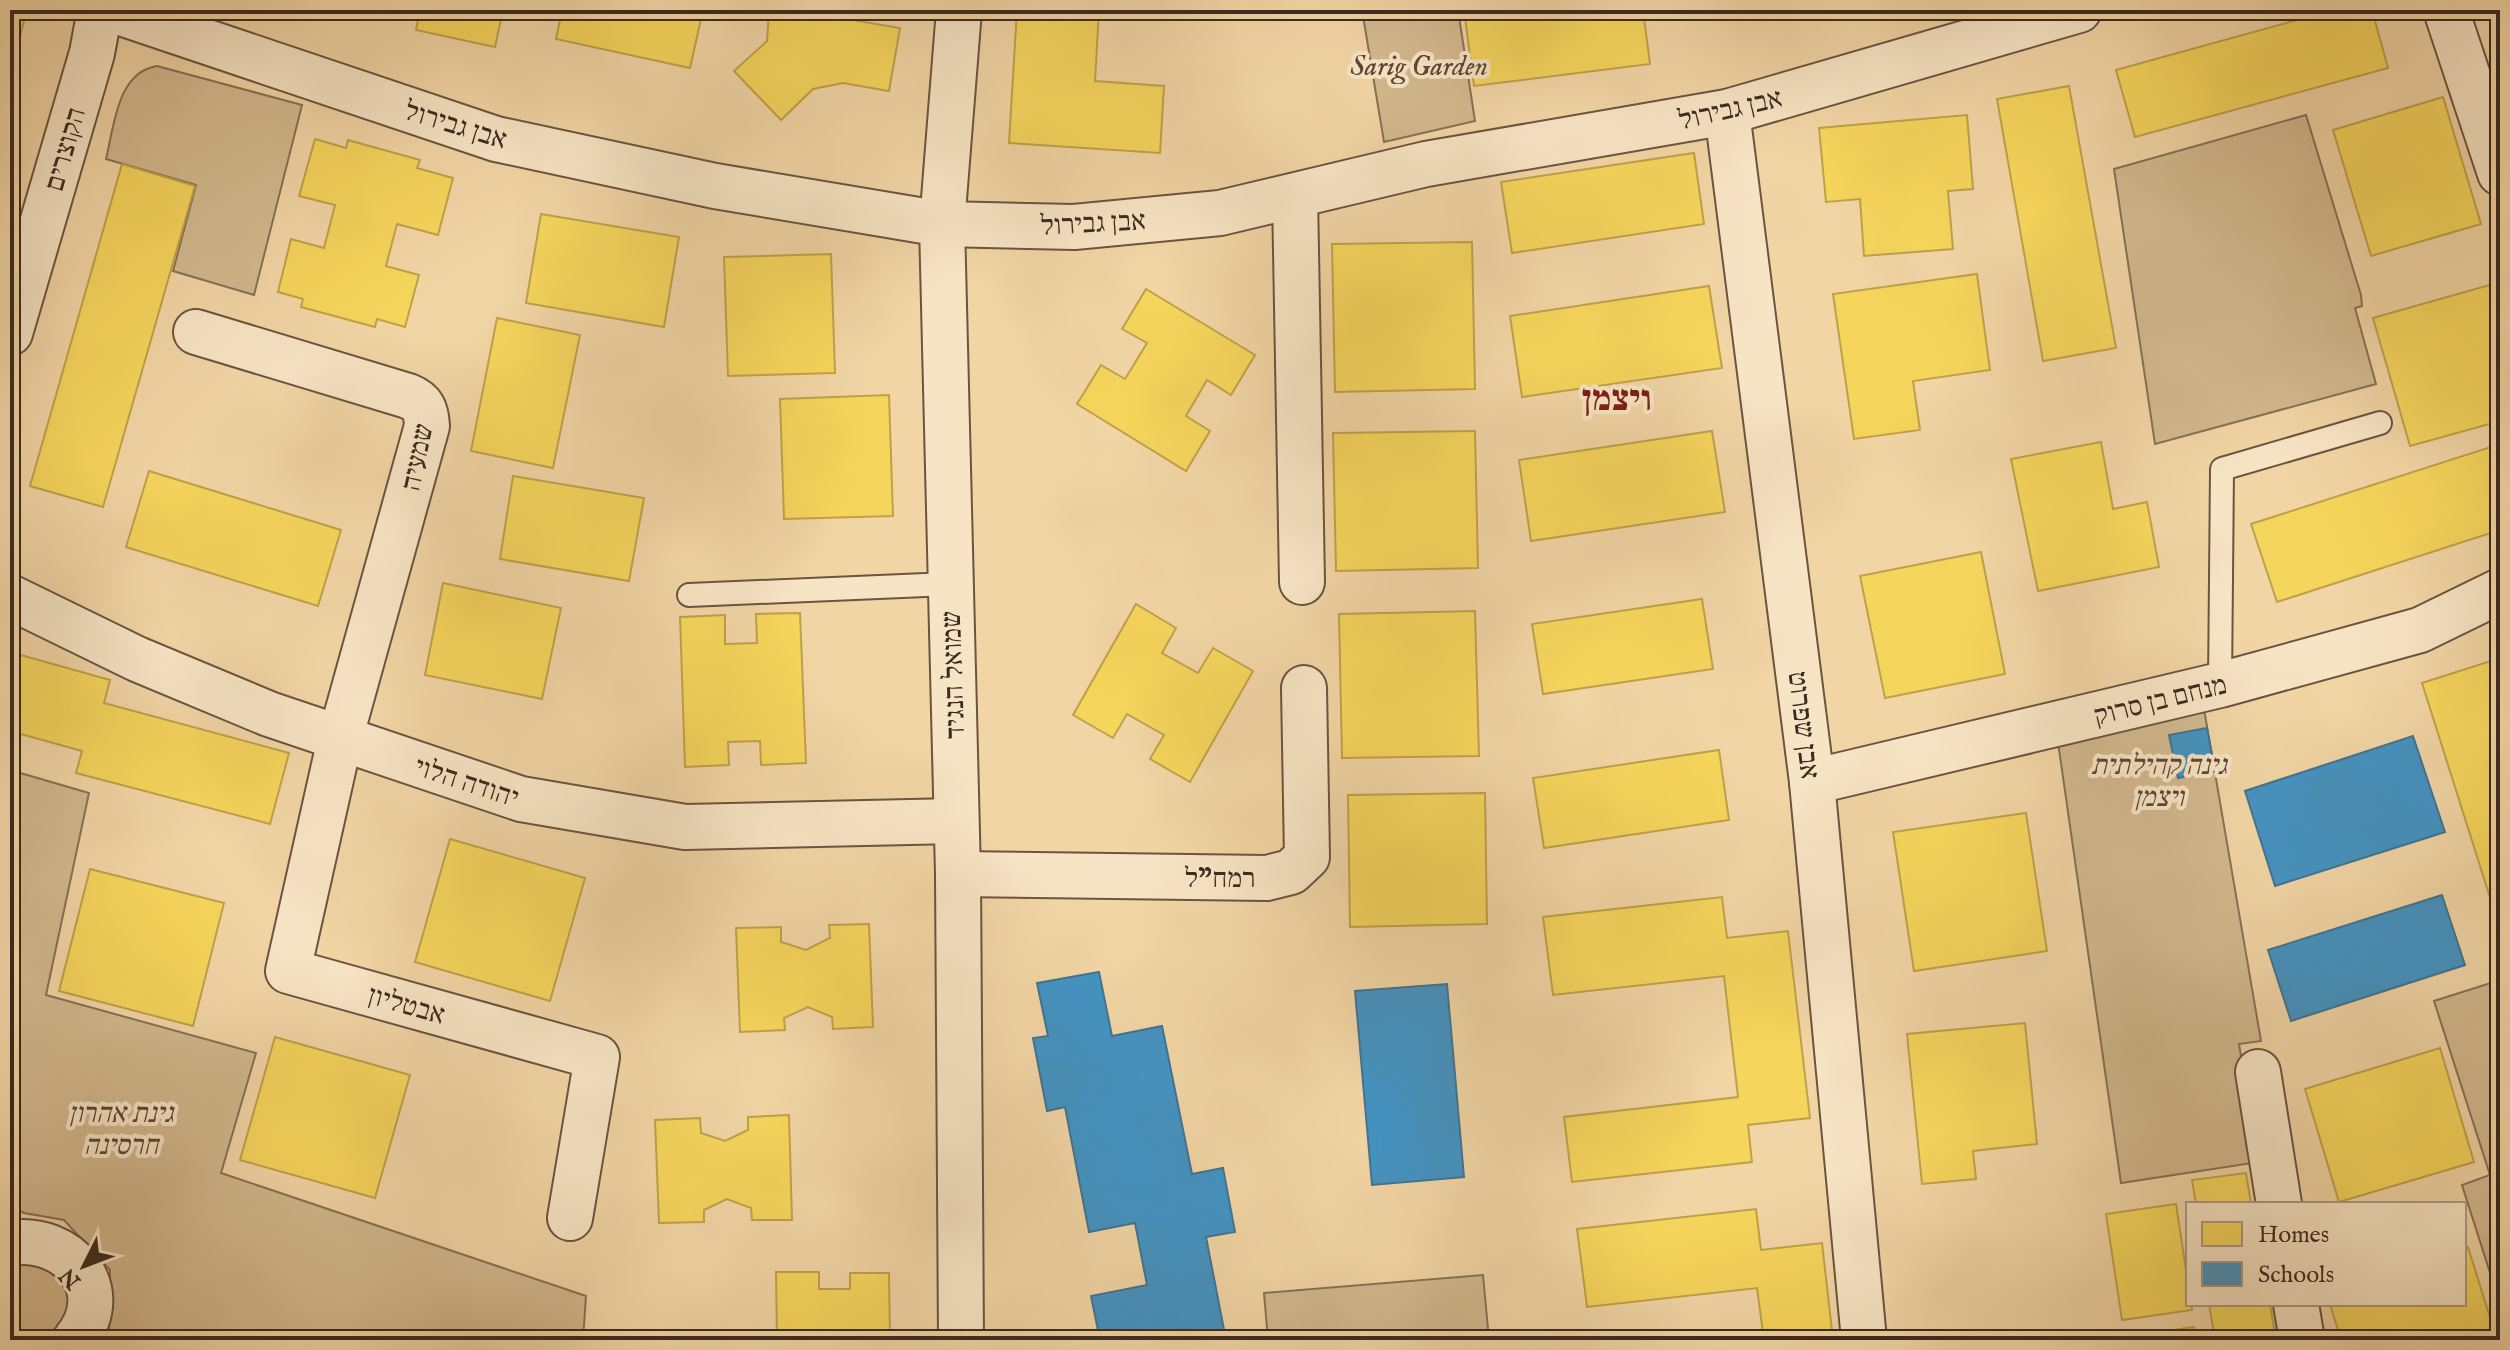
<svg xmlns="http://www.w3.org/2000/svg" width="2510" height="1350" font-family="'IM FELL English','Frank Ruhl Libre',serif">
<style>
.green{fill:#d3b88e;stroke:#887157;stroke-width:2}
.homes{fill:#f6d55c;stroke:#bea24a;stroke-width:2}
.schools{fill:#4393c3;stroke:#417492;stroke-width:2}
.lines{fill:none;stroke-linecap:round;stroke-linejoin:round}
.service-casing{stroke:#6a5541;stroke-width:26}
.minor-casing{stroke:#6a5541;stroke-width:48}
.tertiary-casing{stroke:#6a5541;stroke-width:48}
.service{stroke:#f7e4c4;stroke-width:22}
.minor{stroke:#f7e4c4;stroke-width:44}
.tertiary{stroke:#f7e4c4;stroke-width:44}
.labels{text-anchor:middle;stroke-width:8;stroke-linejoin:round;paint-order:stroke}
.park-label{font-size:28px;font-style:italic;fill:#5a4636;stroke:#f7e4c4}
.street-label{font-size:28px;fill:#3c2a20;stroke:#f7e4c4}
.district-label{font-size:36px;font-weight:bold;fill:#7a1f14;stroke:#f7e4c4}
</style>
<rect width="100%" height="100%" fill="#f2d5a5"/>
<filter id="stains"><feTurbulence type="fractalNoise" baseFrequency=".0025" numOctaves="4"/><feColorMatrix values="0 0 0 0 .2 0 0 0 0 .09 0 0 0 0 .02 0 0 0 .5 -.17"/></filter>
<radialGradient id="worn" r=".72"><stop offset=".6" stop-color="#630" stop-opacity="0"/><stop offset="1" stop-color="#630" stop-opacity=".3"/></radialGradient>
<g class="green">
<path d="M1362 10H1458L1475 121 1384 142Z"/>
<path d="M157 66 302 105 254 295 173 271 196 185 106 159C114 127 117 72 157 66Z"/>
<path d="M2306 115 2361 295 2362 306 2355 308 2376 384 2155 444 2114 169Z"/>
<path d="M2204 709 2261 1041 2239 1044 2259 1162 2121 1183 2058 742Z"/>
<path d="M10 770 89 793 46 995 256 1053 221 1173 586 1296 583 1340H109L110 1270 64 1220 24 1213 10 1206Z"/>
<path d="M2500 980V1304L2462 1185 2490 1175 2434 1001Z"/>
<path d="M24 1254 75 1285 60 1340H10V1258Z"/>
<path d="M1483 1275 1489 1340H1268L1264 1293Z"/>
</g>
<g class="homes">
<path d="M10 10H27L10 73Z"/>
<path d="M420 10H503L495 47 416 30Z"/>
<path d="M562 10H703L690 68 556 39Z"/>
<path d="M769 10H843L853 20 900 28 889 91 843 83 813 89 781 120 734 71 767 41Z"/>
<path d="M1017 10H1099L1095 81 1164 86 1160 153 1009 143Z"/>
<path d="M1464 10H1643L1650 64 1474 86Z"/>
<path d="M2333 10H2372L2388 68 2135 137 2116 70Z"/>
<path d="M2069 86 2116 348 2043 361 1997 99Z"/>
<path d="M2443 97 2481 224 2371 256 2333 130Z"/>
<path d="M1967 115 1973 189 1948 191 1953 249 1864 256 1860 199 1826 202 1819 128Z"/>
<path d="M315 139 346 148 348 140 420 160 417 168 453 178 438 235 397 224 386 266 419 275 405 327 377 319 375 327 301 307 303 299 278 292 291 239 324 248 335 205 299 196Z"/>
<path d="M1694 153 1704 224 1512 253 1501 182Z"/>
<path d="M122 164 195 186 103 507 30 486Z"/>
<path d="M541 214 679 237 664 327 526 303Z"/>
<path d="M1472 242 1475 389 1335 392 1332 244Z"/>
<path d="M831 254 835 373 728 376 724 257Z"/>
<path d="M1977 274 1990 370 1913 381 1920 430 1854 439 1833 294Z"/>
<path d="M2500 282V421L2410 446 2373 318Z"/>
<path d="M1709 286 1722 368 1522 397 1510 316Z"/>
<path d="M1146 289 1255 355 1231 395 1207 380 1186 416 1210 431 1186 471 1077 404 1101 365 1125 379 1147 343 1122 329Z"/>
<path d="M497 318 580 335 553 468 471 451Z"/>
<path d="M889 395 893 516 784 519 780 399Z"/>
<path d="M1475 431 1478 568 1336 571 1333 433Z"/>
<path d="M1712 431 1725 512 1531 541 1519 460Z"/>
<path d="M2101 442 2113 509 2147 502 2159 567 2038 591 2011 459Z"/>
<path d="M2500 444V530L2277 602 2251 524Z"/>
<path d="M149 471 341 530 318 606 126 547Z"/>
<path d="M513 476 644 498 629 581 500 559Z"/>
<path d="M1981 552 2005 674 1885 698 1860 576Z"/>
<path d="M443 583 561 608 542 699 425 675Z"/>
<path d="M1702 599 1713 669 1543 694 1532 624Z"/>
<path d="M1136 604 1176 628 1162 653 1198 673 1213 648 1253 671 1190 782 1150 759 1164 735 1127 714 1113 738 1073 715Z"/>
<path d="M1475 611 1479 756 1342 758 1339 614Z"/>
<path d="M800 613 806 763 761 765 760 741 728 742 729 765 685 767 680 617 725 615V644L757 643 756 614Z"/>
<path d="M10 652 110 680 104 703 289 753 270 824 76 773 82 751 10 731Z"/>
<path d="M2500 658V929L2422 683Z"/>
<path d="M1719 750 1729 820 1544 848 1533 778Z"/>
<path d="M1485 793 1487 924 1350 927 1348 795Z"/>
<path d="M2026 813 2047 951 1914 971 1893 832Z"/>
<path d="M450 839 585 878 550 1001 415 962Z"/>
<path d="M90 869 224 903 193 1026 59 991Z"/>
<path d="M1722 897 1727 938 1788 931 1810 1118 1748 1125 1752 1162 1572 1182 1564 1117 1738 1097 1724 976 1553 995 1543 917Z"/>
<path d="M869 924 873 1027 833 1029 832 1017 808 1007 784 1018 785 1030 740 1032 736 928 781 927V942L806 950 830 938 829 925Z"/>
<path d="M2025 1023 2037 1144 1973 1151 1976 1179 1922 1184 1907 1034Z"/>
<path d="M275 1037 410 1075 375 1198 240 1160Z"/>
<path d="M2440 1048 2474 1162 2339 1202 2305 1089Z"/>
<path d="M789 1115 792 1220H752L751 1208 727 1199 704 1210V1222L659 1223 655 1120 700 1118 701 1133 725 1141 748 1130V1117Z"/>
<path d="M2246 1173 2251 1204H2196L2192 1180Z"/>
<path d="M2176 1204 2192 1310 2122 1320 2106 1214Z"/>
<path d="M1756 1209 1761 1250 1822 1243 1833 1340H1764L1757 1288 1587 1307 1577 1229Z"/>
<path d="M2468 1247 2497 1340H2341L2330 1304H2464V1248Z"/>
<path d="M776 1272H819V1289H850V1273H889L890 1340H777Z"/>
<path d="M2209 1304H2270L2276 1340H2215Z"/>
<path d="M2194 1327 2196 1340H2126V1337Z"/>
</g>
<g class="schools">
<path d="M2207 728 2215 771 2178 778 2169 735Z"/>
<path d="M2413 736 2445 832 2275 886 2245 791Z"/>
<path d="M2442 895 2465 965 2291 1021 2268 950Z"/>
<path d="M1099 972 1112 1036 1162 1026 1192 1174 1223 1168 1235 1232 1206 1237 1226 1340H1100L1091 1296 1147 1285 1135 1223 1089 1232 1065 1107 1047 1111 1033 1038 1048 1036 1037 983Z"/>
<path d="M1447 984 1464 1177 1372 1185 1355 991Z"/>
</g>
<g class="lines">
<defs>
<g id="service">
<path d="M689 595 949 584"/>
<path d="M2220 685 2222 469 2380 423"/>
</g>
<g id="minor">
<path d="M112 10 496 139 715 186 942 224 1074 227 1220 213 1426 164 1727 112 2079 10"/>
<path d="M959 10 942 224 958 874 961 1340"/>
<path d="M2446 10 2500 173"/>
<path d="M1727 112 1812 782 1864 1340"/>
<path d="M1295 196 1302 582"/>
<path d="M196 332 408 396C423 402 426 410 427 426L340 739 288 971 597 1057 570 1218"/>
<path d="M10 333 92 53 100 10"/>
<path d="M10 597 137 659 269 714 521 799 685 827 956 821"/>
<path d="M1812 782 2220 685 2420 630 2500 591"/>
<path d="M958 874 1267 878 1291 872 1307 857 1304 688"/>
<path d="M2258 1072 2279 1204"/>
<path d="M2296 1304 2302 1340"/>
</g>
<path id="tertiary" d="M10 1243C68 1234 116 1289 75 1340"/>
</defs>
<use href="#service" class="service-casing"/>
<use href="#minor" class="minor-casing"/>
<use href="#tertiary" class="tertiary-casing"/>
<use href="#service" class="service"/>
<use href="#minor" class="minor"/>
<use href="#tertiary" class="tertiary"/>
</g>
<g class="labels">
<g class="park-label">
<text x="1419" y="75">Sarig Garden</text>
<text x="2159" y="774">גינה קהילתית<tspan x="2159" dy="32">ויצמן</tspan></text>
<text x="121" y="1122">גינת אהרון<tspan x="121" dy="32">חרסינה</tspan></text>
</g>
<g class="street-label">
<text transform="translate(1730 108) rotate(-13)" y="10">אבן גבירול</text>
<text transform="translate(456 124) rotate(17)" y="10">אבן גבירול</text>
<text transform="translate(64 149) rotate(-74)" y="10">הקוצרים</text>
<text transform="translate(1093 222) rotate(-3)" y="10">אבן גבירול</text>
<text transform="translate(416 457) rotate(-78)" y="10">שמעיה</text>
<text transform="translate(952 675) rotate(-92)" y="10">שמואל הנגיד</text>
<text transform="translate(2160 699) rotate(-14)" y="10">מנחם בן סרוק</text>
<text transform="translate(1805 725) rotate(83)" y="10">אבן שפרוט</text>
<text transform="translate(467 781) rotate(18)" y="10">יהודה הלוי</text>
<text x="1220" y="887">רמח"ל</text>
<text transform="translate(407 1004) rotate(16)" y="10">אבטליון</text>
</g>
<g class="district-label">
<text x="1617" y="410">ויצמן</text>
</g>
</g>
<rect width="2510" height="1350" fill="none" stroke="#f2d5a5" stroke-width="40"/>
<rect x="12" y="12" width="2486" height="1326" fill="none" stroke="#3c2a20" stroke-width="4"/>
<rect x="20" y="20" width="2470" height="1310" fill="none" stroke="#3c2a20" stroke-width="2"/>
<rect x="2186" y="1202" width="280" height="104" fill="#f7e4c4" stroke="#ac9a82" stroke-width="2"/>
<rect x="2202" y="1222" width="40" height="24" fill="#f6d55c" stroke="#ac9a82" stroke-width="2"/>
<text x="2258" y="1242" font-size="24" fill="#3c2a20">Homes</text>
<rect x="2202" y="1262" width="40" height="24" fill="#4393c3" stroke="#ac9a82" stroke-width="2"/>
<text x="2258" y="1282" font-size="24" fill="#3c2a20">Schools</text>
<g transform="translate(84 1266) rotate(228)" stroke="#f7e4c4" stroke-width="6" paint-order="stroke">
<path d="M0-6L14 30L0 20L-14 30Z" fill="#3c2a20"/>
<text y="-12" font-size="22" font-weight="bold" text-anchor="middle" fill="#3c2a20">N</text>
</g>
<rect width="100%" height="100%" filter="url(#stains)"/>
<rect width="100%" height="100%" fill="url(#worn)"/>
</svg>
